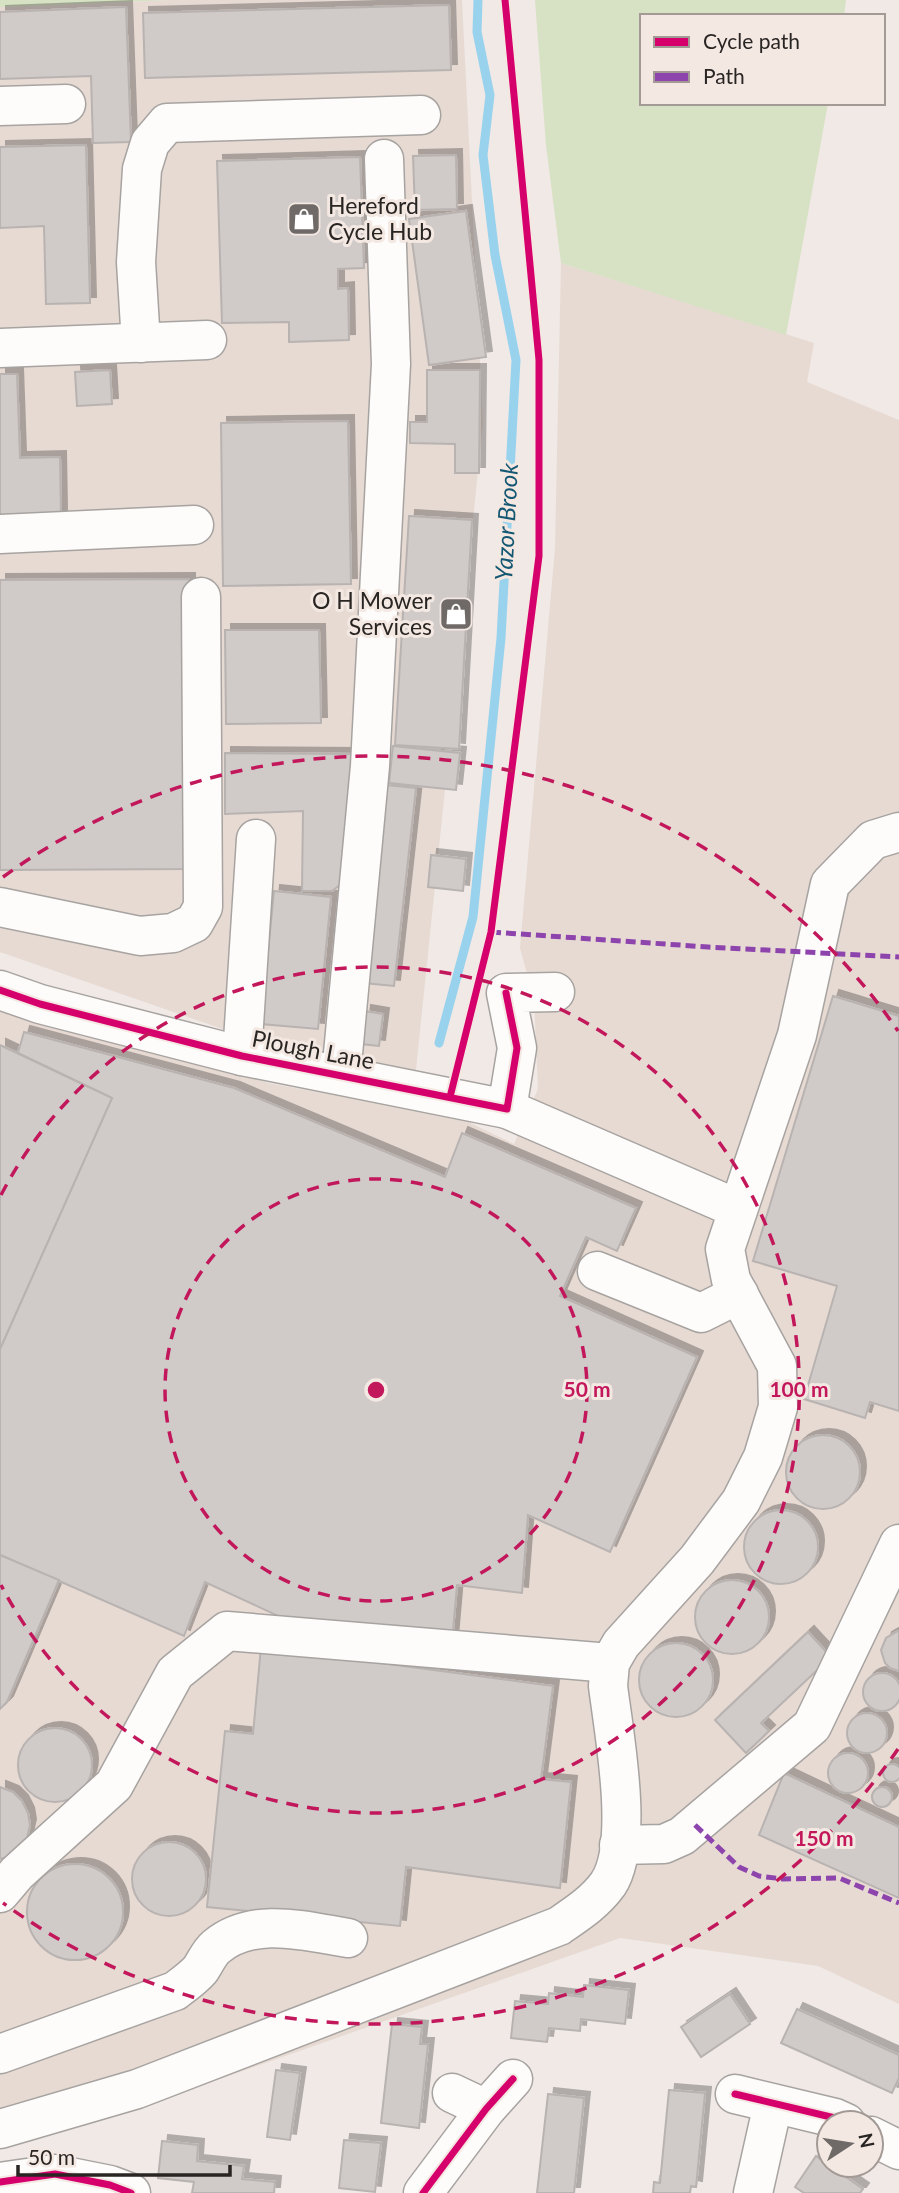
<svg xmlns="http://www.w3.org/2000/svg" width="899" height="2193" font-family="Lato,sans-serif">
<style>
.built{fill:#e7dad3}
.green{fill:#d7e1c3}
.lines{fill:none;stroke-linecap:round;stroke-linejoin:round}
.stream{stroke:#99d2ed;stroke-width:9}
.building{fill:#d0cbc9;stroke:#b8b3b1;stroke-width:2;filter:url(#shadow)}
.minor-casing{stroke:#a7a3a0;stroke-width:41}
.minor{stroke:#fdfcfb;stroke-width:38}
.quiet{stroke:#8e44ad;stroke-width:5;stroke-dasharray:10 5;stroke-linecap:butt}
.cycleway-casing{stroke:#f4e8e2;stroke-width:11}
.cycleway{stroke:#d6006c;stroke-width:7}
.ring{fill:none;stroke:#c2185b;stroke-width:3.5;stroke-dasharray:12 9}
.labels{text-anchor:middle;stroke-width:6;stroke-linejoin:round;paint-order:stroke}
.poi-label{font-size:23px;fill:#292523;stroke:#f4e8e2;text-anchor:start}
.street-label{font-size:23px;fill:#292523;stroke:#f4e8e2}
.water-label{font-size:24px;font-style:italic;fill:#155873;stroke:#f4e8e2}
.centre{fill:#c2185b;stroke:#f4e8e2;stroke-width:3.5}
.ring-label{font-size:21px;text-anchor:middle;font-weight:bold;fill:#c2185b;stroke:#f4e8e2;stroke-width:6;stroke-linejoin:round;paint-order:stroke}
</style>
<defs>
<filter id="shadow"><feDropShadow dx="6" dy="-6" stdDeviation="0" flood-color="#0004"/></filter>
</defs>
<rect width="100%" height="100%" fill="#f0e9e6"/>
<g class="built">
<path d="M171 0H462L483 423 415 1079 295 1054 0 952V7Z"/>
<path d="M561 263 814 343 807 382 899 420V2004L818 1966 620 1938 135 2109 0 2148V998L268 1083 460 1118 514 1144 538 1089 534 999 520 948 555 548Z"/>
</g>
<g class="green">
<path d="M0 0H171L0 7Z"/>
<path d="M535 0H846L844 16H642V103H828L786 335 561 263 546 145Z"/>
</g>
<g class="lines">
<path class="stream" d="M439 1043 473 917 501 638 516 360 495 255 483 155 490 95 477 32 478 0"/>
</g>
<g class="building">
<path d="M449 5 451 70 145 78 143 13Z"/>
<path d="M126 7 131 142 93 143 91 76 0 79V12Z"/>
<path d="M86 145 90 303 46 304 44 226 0 228V147Z"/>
<path d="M456 155 457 209 415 210 413 156Z"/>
<path d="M360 157 364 268 338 269V289L348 288 349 340 289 342V322L222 323 217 161Z"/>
<path d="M466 211 486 357 429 365 409 219Z"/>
<path d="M110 370 112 404 77 406 75 372Z"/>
<path d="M427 370H480L479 473H455V444L410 443V422H427Z"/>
<path d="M0 374H17L20 458 60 457 61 516 0 518Z"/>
<path d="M348 421 351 584 223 586 221 423Z"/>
<path d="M409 516 472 520 459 749 395 745Z"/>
<path d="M189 579 191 869 0 870V580Z"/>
<path d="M225 630H319L321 723 226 724Z"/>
<path d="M393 746 460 753 456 790 389 783Z"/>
<path d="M225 753 353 754 354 801H347L349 878 332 891H302L303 811 225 814Z"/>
<path d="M386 785 416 788 394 986 364 983Z"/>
<path d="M431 855 466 859 463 891 428 887Z"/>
<path d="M274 891 331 897 318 1029 261 1024Z"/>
<path d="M833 996 899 1016V1411L870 1402 865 1418 804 1399 837 1286 753 1261Z"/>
<path d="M365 1011 383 1014 379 1046 361 1044Z"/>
<path d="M24 1032 234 1088 445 1177 462 1133 636 1208 617 1251 586 1237 560 1296 697 1357 610 1552 528 1515 522 1593 457 1585 452 1642 317 1634 205 1582 184 1636 0 1555V1349L112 1098 18 1053Z"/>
<path d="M0 1045 112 1098 0 1349Z"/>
<circle cx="823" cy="1472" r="37"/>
<circle cx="781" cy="1547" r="37"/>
<path d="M0 1555 59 1580 7 1702 0 1709Z"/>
<circle cx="732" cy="1617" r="37"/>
<path d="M898 1631H899V1671L890 1668 885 1663 881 1650 886 1638Z"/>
<path d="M808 1632 831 1657 761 1723 769 1731 746 1753 715 1720Z"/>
<circle cx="676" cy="1680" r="37"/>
<path d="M261 1647 553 1686 541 1779 571 1782 560 1888 406 1867 400 1926 207 1907 225 1731 253 1734Z"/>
<circle cx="882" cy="1692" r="19"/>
<circle cx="867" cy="1733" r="20"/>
<circle cx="55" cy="1765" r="37"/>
<circle cx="848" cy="1773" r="20"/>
<circle cx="892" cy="1773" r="9"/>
<path d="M784 1773 899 1827V1898L759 1835Z"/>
<path d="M0 1787 13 1792 22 1801 28 1813 30 1825 27 1838 20 1849 9 1857 0 1859Z"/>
<circle cx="882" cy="1797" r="10"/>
<circle cx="169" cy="1879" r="37"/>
<circle cx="75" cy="1912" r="48"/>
<path d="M584 1985 629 1990 625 2024 581 2019 580 2031 549 2028 547 2042 511 2038 515 2001 548 2004 549 1993 583 1997Z"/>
<path d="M730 1994 750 2024 701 2057 681 2027Z"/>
<path d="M797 2009 899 2055V2078L892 2093 781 2043Z"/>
<path d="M392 2024 422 2027 420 2044H428L419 2128 381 2123Z"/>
<path d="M276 2070 300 2073 290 2140 267 2137Z"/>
<path d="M669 2090 705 2093 696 2187 691 2186 690 2193H653L654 2182 660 2183Z"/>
<path d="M548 2094 584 2098 574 2193H537Z"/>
<path d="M344 2140 381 2143 375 2192 339 2188Z"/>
<path d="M162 2141 198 2145 197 2161 244 2166 242 2179 275 2182 274 2193H192L194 2182 158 2178Z"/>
<path d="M816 2156 863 2189 860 2193H804L795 2187Z"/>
</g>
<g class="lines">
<defs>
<g id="minor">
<path d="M0 106 66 104"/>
<path d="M141 343 136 262 142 169 150 143 167 123 421 115"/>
<path d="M0 348 207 340"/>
<path d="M0 534 194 525"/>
<path d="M0 907 140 936 173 933 194 923 203 907 201 597"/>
<path d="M0 990 40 1004 242 1056 507 1109 517 1048 506 993 555 992"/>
<path d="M242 1056 256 839"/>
<path d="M341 1075 370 766 391 364 384 159"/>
<path d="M507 1109 738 1209"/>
<path d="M597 1271 701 1313 739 1294"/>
<path d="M619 1845 664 1844 682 1836 812 1726 899 1544"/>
<path d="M0 1893 17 1873 114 1785 175 1673 227 1631 610 1663"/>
<path d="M0 2054 175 1991C183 1985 193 1978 200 1970 205 1963 209 1953 216 1947 253 1916 305 1931 348 1938"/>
<path d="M452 2093 486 2109"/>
<path d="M735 2094 835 2118 846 2123"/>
<path d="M0 2129 137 2089 559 1926C578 1913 595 1902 608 1884 635 1844 614 1734 608 1686L610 1663 621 1644 697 1560 741 1501 763 1457 778 1407 777 1366 731 1280 725 1249 797 1035 830 884 873 840 899 832"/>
<path d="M871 2136 899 2150"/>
<path d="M0 2182 55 2174 110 2185 131 2193"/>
<path d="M423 2193 486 2109 513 2079"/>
<path d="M753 2193 773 2104"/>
</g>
</defs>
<use href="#minor" class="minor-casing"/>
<use href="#minor" class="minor"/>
<g class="quiet">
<path d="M491 932 708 947 899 957"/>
<path d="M695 1825 739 1867 759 1876 783 1879 839 1878 899 1903"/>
</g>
<defs>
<g id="cycleway">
<path d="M0 990 40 1004 242 1056 507 1109 517 1048 506 993"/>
<path d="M450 1097 491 932 539 556V360L505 0"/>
<path d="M735 2094 835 2118 846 2123"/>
<path d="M0 2182 55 2174 110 2185 131 2193"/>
<path d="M423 2193 486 2109 513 2079"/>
</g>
</defs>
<use href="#cycleway" class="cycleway-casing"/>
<use href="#cycleway" class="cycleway"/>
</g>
<g class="ring">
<circle cx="376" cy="1390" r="211"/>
<path d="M1 1195A423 423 0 1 1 1 1585"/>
<path d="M898 1749A634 634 0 0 1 3 1903M3 877A634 634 0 0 1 898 1031"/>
</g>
<defs>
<symbol id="shop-square" viewBox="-11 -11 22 22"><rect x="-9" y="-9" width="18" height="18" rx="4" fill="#6f6a67" stroke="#f4e8e2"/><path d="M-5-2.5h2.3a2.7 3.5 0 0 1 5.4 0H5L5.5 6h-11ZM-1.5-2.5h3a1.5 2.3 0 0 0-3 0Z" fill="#fff"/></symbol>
</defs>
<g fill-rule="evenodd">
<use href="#shop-square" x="285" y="200" width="38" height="38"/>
<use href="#shop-square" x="437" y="595" width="38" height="38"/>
</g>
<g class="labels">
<g class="poi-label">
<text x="328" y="214">Hereford<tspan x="328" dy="26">Cycle Hub</tspan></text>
<text x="432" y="609" text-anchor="end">O H Mower<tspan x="432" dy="26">Services</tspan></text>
</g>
<g class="street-label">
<text transform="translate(313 1050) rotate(11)" y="8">Plough Lane</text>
</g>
<g class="water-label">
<text transform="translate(507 522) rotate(-87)" y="8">Yazor Brook</text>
</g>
</g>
<circle cx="376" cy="1390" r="10" class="centre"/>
<g class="ring-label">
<text x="587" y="1397">50 m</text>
<text x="799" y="1397">100 m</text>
<text x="824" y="1846">150 m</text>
</g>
<rect x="640" y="14" width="245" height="91" fill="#f4e8e2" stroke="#a39a96" stroke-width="2"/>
<rect x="654" y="37" width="35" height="10" fill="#d6006c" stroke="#a39a96" stroke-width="2"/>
<text x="703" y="49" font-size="21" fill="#292523">Cycle path</text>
<rect x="654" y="72" width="35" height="10" fill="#8e44ad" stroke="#a39a96" stroke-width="2"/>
<text x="703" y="84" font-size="21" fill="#292523">Path</text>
<g transform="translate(850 2144) rotate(78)"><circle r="33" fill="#f4e8e2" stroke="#a39a96" stroke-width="2"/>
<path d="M0-5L12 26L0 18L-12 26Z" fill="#6f6a67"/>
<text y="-10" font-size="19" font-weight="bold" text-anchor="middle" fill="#292523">N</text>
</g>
<path d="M18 2165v10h212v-10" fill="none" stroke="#292523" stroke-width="3.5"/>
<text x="28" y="2165" font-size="21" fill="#292523" stroke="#f4e8e2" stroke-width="5" paint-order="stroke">50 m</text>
</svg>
